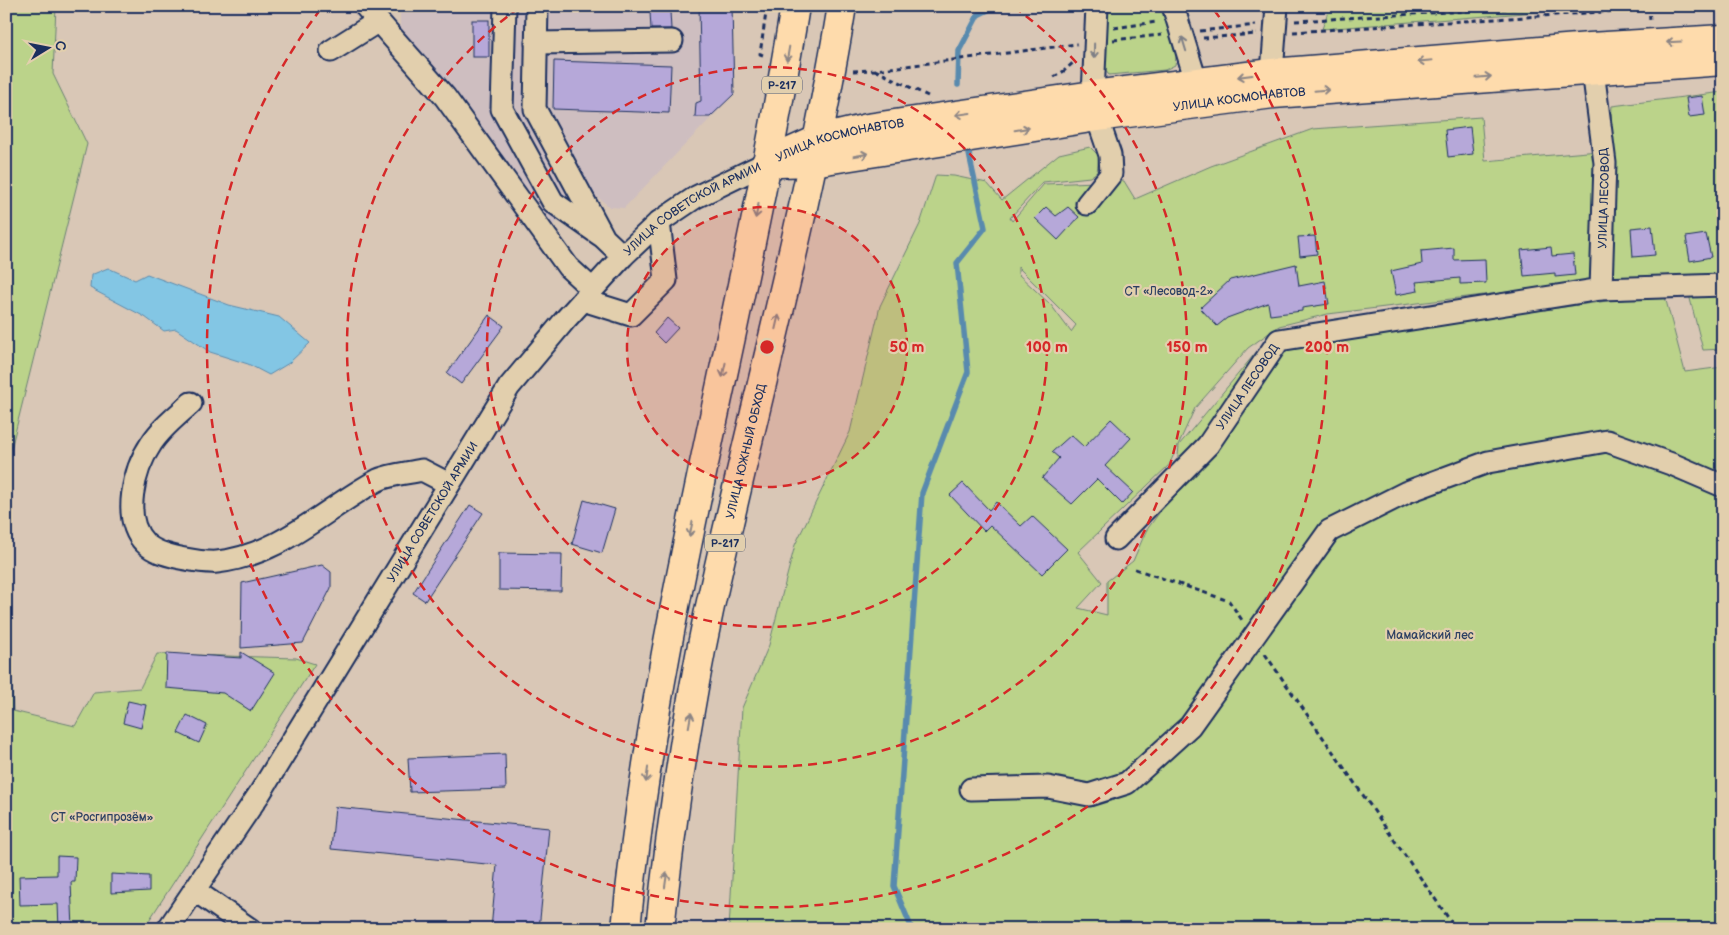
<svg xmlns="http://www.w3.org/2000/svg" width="1729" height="935" font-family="'Balsamiq Sans',sans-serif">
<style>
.built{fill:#cebec0}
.green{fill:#bbd38a;stroke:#6b8174;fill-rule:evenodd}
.water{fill:#83c6e4;stroke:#598aae}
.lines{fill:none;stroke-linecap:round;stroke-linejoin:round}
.stream{stroke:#598aae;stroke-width:5.5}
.building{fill:#b6a8d9;stroke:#1b2f5e}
.minor-casing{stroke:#1b2f5e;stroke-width:25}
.major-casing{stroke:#1b2f5e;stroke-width:31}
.path{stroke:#1b2f5e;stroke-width:3;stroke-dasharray:5 4;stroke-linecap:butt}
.minor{stroke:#e2cfad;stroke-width:21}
.major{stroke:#fedbac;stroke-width:28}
.oneway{stroke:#8c8585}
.oneway2{stroke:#7e7f86}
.ring{fill:none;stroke:#d62828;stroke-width:2.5;stroke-dasharray:9 6}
.labels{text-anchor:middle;stroke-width:4.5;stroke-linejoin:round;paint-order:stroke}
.shield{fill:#e2cfad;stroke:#575f76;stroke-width:1}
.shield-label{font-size:11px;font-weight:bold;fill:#1b2f5e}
.street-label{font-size:12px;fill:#1b2f5e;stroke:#e2cfad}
.park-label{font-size:12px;fill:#2b3f62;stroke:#e2cfad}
.centre{fill:#d62828;stroke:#e2cfad;stroke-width:2.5}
.ring-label{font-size:15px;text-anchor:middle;font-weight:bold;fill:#d62828;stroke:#e2cfad;stroke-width:4.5;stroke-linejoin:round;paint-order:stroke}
</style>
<rect width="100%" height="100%" fill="#d9c7b6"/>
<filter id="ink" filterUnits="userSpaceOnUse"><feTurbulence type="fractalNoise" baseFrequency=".02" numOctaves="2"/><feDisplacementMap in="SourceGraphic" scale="10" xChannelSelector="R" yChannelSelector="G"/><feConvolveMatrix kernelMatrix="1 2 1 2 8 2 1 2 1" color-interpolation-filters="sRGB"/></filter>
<g filter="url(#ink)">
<path class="built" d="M400 6H732L734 94 624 208 610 207 596 196 549 227 400 28Z"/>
<g class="green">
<path d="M6 6H56L53 74 87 144 9 457 6 550 13 711 75 726 94 692 140 688 157 654 296 658 315 664 146 925H82L6 929Z"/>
<path d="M1108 6 1163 8 1177 48 1175 65 1165 70 1109 75 1105 70 1103 63Z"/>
<path d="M1330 6H1613L1322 29Z"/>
<path d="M1723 92V349L1703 350 1684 275 1590 282 1328 314 1279 326 1248 348 1195 408 1169 465 1078 552 1102 582 1078 608 1107 615V581L1133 561 1146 531 1175 491 1179 445 1258 350 1664 293 1685 372 1723 367V929H729L742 708 769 645 795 545 850 432 880 306 920 224 936 175 954 176 987 183 1002 200 1059 154 1090 147 1099 156 1097 172 1090 177 1043 182 1010 218 1012 221 1044 184 1124 181 1135 199 1211 166 1313 129 1481 117 1485 161 1610 150 1612 106ZM1018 267 1076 325 1071 332 1051 305 1018 274Z"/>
</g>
<path class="water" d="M108 268 135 280 147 274 229 305 279 317 310 343 289 363 269 375 248 364 210 352 176 329 164 331 145 317 90 288 91 275Z"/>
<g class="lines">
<g class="stream">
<path d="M958 85 959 51 978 15 996 6"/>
<path d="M912 929 894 886 922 493 968 372 957 263 985 228 969 154"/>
</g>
</g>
<g class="building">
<path d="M699 6H732L734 94 710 117H695L696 103 701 101Z"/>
<path d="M650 12H670L671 29H651Z"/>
<rect x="472" y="20" width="17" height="37"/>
<path d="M554 61 671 65 669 113 553 109Z"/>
<path d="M1702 96 1705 115 1689 117 1686 98Z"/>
<path d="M1470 127 1473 154 1448 157 1445 130Z"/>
<path d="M1046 207 1056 216 1068 207 1079 217 1058 240 1035 218Z"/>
<path d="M1652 226 1655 255 1633 257 1631 228Z"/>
<path d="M1706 234 1711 257 1690 261 1686 237Z"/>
<path d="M1315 236 1317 254 1300 256 1298 237Z"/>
<path d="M1551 247 1552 256 1573 254 1575 275 1555 277V273L1524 276 1521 250Z"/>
<path d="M1454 248V260L1485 259 1486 283 1460 284V278L1416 282 1418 291 1396 295 1391 271 1422 264 1421 251Z"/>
<path d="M1296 264 1299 286 1325 281 1329 304 1302 308V311L1270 315 1268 303 1227 318 1217 326 1200 308 1230 280Z"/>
<path d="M489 315 504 326 461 384 447 373Z"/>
<path d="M667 318 678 328 664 343 654 333Z"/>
<path d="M1111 419 1131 438 1105 466 1133 492 1122 504 1097 479 1072 504 1042 478 1059 458 1052 452 1071 435 1084 447Z"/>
<path d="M963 483 989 510 996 502 1021 526 1032 516 1067 549 1042 574 990 525 984 531 950 495Z"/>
<path d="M584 500 615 509 602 553 572 544Z"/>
<path d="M470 505 483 513 425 601 413 593Z"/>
<path d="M499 553 562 554 561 591 499 590Z"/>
<path d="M322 565 331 572V588L303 643 241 648 242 583Z"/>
<path d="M241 652 275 673 251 711 223 693 166 688 167 653 241 658Z"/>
<path d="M128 701 146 705 141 728 123 723Z"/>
<path d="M187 715 207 725 199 743 178 733Z"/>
<path d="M505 754 506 789 410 792 408 758Z"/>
<path d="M335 807 549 828 539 929H491L497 865 331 849Z"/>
<path d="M57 856 76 857 75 882H71L73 929H59L58 904 20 905 19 876 57 875Z"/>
<path d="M111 874 149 876V891L111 893Z"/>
</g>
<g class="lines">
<defs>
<g id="minor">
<path d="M365 6 445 97 568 267 592 289"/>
<path d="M505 6 502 109 553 202 600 235"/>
<path d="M537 6 535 109 604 238 623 256"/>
<path d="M1173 6 1196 81"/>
<path d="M536 43 672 41"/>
<path d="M331 51 377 22"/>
<path d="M1272 73 1277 6"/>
<path d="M1093 95 1097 6"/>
<path d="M1087 204 1111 174 1110 155 1097 117"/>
<path d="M1601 289 1723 285"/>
<path d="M583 300 631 315 666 280 659 222"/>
<path d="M191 403C177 416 161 428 151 444 134 469 121 519 145 543 154 552 168 555 180 558 191 560 206 563 217 562 281 555 324 509 378 480 390 474 409 473 422 470L449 484"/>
<path id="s1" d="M1116 539 1208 445 1279 340 1601 289 1605 163 1591 55"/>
<path d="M971 789 1048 787 1089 795 1127 783 1190 726 1329 531 1407 492 1488 462 1607 441 1674 465 1723 486"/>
<path d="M194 890 250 929"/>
<path id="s2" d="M168 929 260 793 509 387 565 320 623 256 659 222 696 197 766 163"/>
</g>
<g id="major">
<path id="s3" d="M766 163 817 140 867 128 1093 95 1272 73 1590 47 1723 39"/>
<path id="s4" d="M780 163 813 162 1097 117 1273 94 1723 61"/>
<path d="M626 929C656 617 746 315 795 6"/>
<path id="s5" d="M660 929C671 823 687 715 709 611 753 409 809 210 842 6"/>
</g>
</defs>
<use href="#minor" class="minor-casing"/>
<use href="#major" class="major-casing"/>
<g class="path">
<path d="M1649 6 1650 21"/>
<path d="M1295 21 1549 6"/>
<path d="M1114 28 1157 22"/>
<path d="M1200 31 1256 25"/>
<path d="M1293 32 1695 6"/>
<path d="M1203 38 1257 34"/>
<path d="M1113 40 1162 35"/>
<path d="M763 55 760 54 767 6"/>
<path d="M875 70 928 96"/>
<path d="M853 71 875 70 1077 44"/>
<path d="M1054 77 1064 71 1075 61"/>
<path d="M1135 569 1229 601 1242 620"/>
<path d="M1265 654 1456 929"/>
</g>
<use href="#minor" class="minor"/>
<use href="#major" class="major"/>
</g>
<defs><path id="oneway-shaft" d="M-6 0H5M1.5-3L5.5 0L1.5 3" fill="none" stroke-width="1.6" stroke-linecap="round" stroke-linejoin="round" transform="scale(1.25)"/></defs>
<g class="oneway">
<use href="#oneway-shaft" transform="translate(1674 42) rotate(177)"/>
<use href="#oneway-shaft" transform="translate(788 54) rotate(100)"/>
<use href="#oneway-shaft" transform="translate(1425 61) rotate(175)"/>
<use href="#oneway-shaft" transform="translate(1245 76) rotate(173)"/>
<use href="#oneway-shaft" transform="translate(1484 77) rotate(-5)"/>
<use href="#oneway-shaft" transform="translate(1322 90) rotate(-5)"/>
<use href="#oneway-shaft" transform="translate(963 114) rotate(172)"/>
<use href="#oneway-shaft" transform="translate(1022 129) rotate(-9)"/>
<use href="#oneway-shaft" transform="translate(861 155) rotate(-9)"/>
<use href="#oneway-shaft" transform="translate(757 211) rotate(102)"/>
<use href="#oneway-shaft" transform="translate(777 322) rotate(-77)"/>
<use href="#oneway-shaft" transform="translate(724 370) rotate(102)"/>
<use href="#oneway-shaft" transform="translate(691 529) rotate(102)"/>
<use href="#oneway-shaft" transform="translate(690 720) rotate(-80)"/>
<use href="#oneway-shaft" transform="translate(647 775) rotate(98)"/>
<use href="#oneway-shaft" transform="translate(666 880) rotate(-82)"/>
</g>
<g class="oneway2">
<use href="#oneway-shaft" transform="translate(1184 44) rotate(-107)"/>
<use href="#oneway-shaft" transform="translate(1094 51) rotate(91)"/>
</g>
</g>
<circle cx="767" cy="347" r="140" fill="#d62828" fill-opacity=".12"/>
<g class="ring">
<circle cx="767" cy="347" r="140"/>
<circle cx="767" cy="347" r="280"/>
<path d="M1014 7A420 420 0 1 1 520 7"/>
<path d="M1214 10A560 560 0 1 1 320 10"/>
</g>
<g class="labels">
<g class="shield">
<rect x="762" y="76.5" width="40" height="17" rx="4"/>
<rect x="705" y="534.5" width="40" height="17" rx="4"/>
</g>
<g class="shield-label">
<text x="782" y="89">Р-217</text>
<text x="725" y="547">Р-217</text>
</g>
<g class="street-label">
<text dy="4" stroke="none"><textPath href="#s4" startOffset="464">УЛИЦА КОСМОНАВТОВ</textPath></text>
<text dy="4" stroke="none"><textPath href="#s3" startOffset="78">УЛИЦА КОСМОНАВТОВ</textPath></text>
<text dy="4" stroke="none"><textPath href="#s1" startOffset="675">УЛИЦА ЛЕСОВОД</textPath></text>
<text dy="4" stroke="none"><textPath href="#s2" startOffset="899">УЛИЦА СОВЕТСКОЙ АРМИИ</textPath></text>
<text dy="4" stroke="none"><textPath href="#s1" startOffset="202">УЛИЦА ЛЕСОВОД</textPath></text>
<text dy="4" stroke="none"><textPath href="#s5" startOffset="486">УЛИЦА ЮЖНЫЙ ОБХОД</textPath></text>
<text dy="4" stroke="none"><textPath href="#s2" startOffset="494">УЛИЦА СОВЕТСКОЙ АРМИИ</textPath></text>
</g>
<g class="park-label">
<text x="1169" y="295">СТ «Лесовод-2»</text>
<text x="1430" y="639">Мамайский лес</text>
<text x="102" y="821">СТ «Росгипрозём»</text>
</g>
</g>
<circle cx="767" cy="347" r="8" class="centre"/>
<g class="ring-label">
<text x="907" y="352">50 m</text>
<text x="1047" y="352">100 m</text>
<text x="1187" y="352">150 m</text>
<text x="1327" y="352">200 m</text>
</g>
<rect width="1729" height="935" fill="none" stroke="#e2cfad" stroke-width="25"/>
<rect x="12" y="12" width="1704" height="910" fill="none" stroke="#1b2f5e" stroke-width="2" filter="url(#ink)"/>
<g transform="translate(48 48) rotate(80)" stroke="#e2cfad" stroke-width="4" paint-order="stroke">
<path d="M0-4L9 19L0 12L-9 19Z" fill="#1b2f5e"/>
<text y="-8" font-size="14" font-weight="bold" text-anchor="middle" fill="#1b2f5e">С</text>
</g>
</svg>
